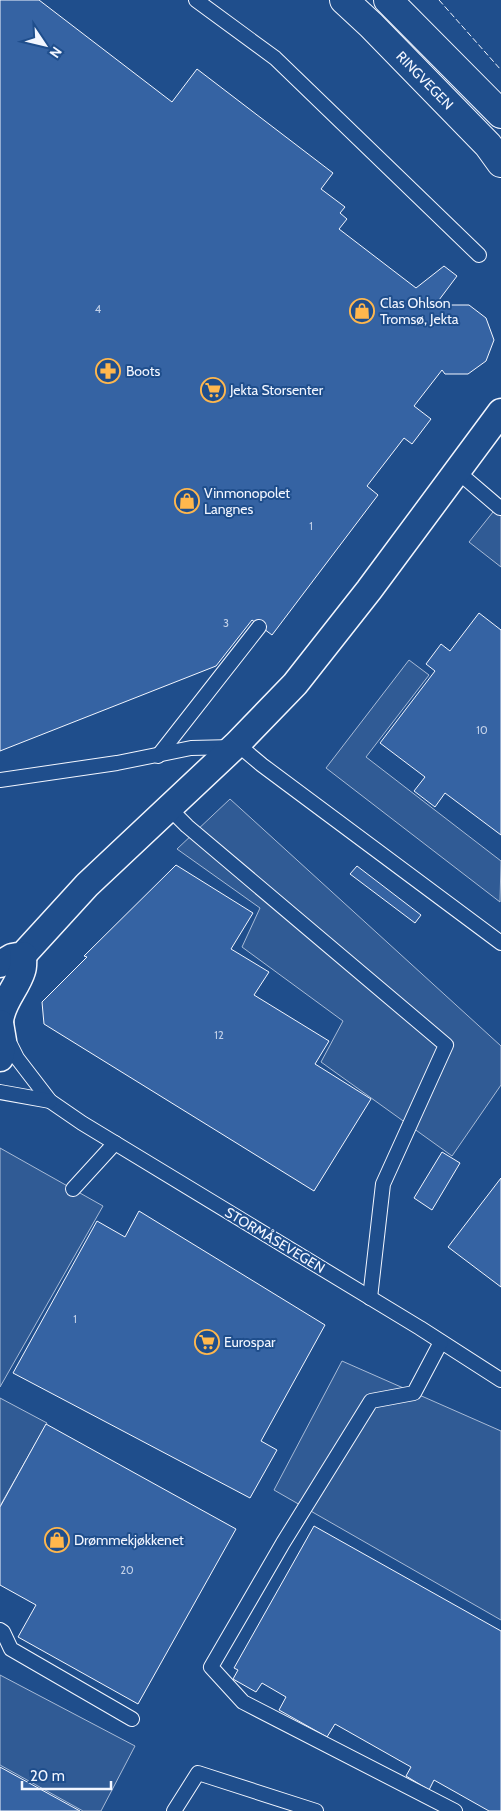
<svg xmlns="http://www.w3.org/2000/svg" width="501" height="1811" font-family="Cabin,sans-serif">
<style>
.parking{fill:#305b95;stroke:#a8bbd7}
.building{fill:#3563a3;stroke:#f2f6ff}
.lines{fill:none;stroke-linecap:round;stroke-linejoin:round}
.lane-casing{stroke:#f2f6ff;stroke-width:16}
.street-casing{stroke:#f2f6ff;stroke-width:29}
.secondary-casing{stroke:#f2f6ff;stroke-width:30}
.lane{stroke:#1f4e8c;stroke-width:14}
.street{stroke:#1f4e8c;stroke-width:26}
.secondary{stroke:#1f4e8c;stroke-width:28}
.fence{stroke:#f2f6ff;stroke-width:1;stroke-dasharray:6 2.5;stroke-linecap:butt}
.labels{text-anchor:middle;stroke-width:4;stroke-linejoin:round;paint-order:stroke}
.number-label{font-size:11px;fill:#c3d1e8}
.street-label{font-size:14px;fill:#f2f6ff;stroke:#1f4e8c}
.poi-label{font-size:14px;fill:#f2f6ff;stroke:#1f4e8c;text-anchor:start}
</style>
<rect width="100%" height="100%" fill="#1f4e8c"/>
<g class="parking">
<path d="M501 502V567L469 542Z"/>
<path d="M409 660 429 675 366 757 501 861 500 902 326 768Z"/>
<path d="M230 799 501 1046V1085L452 1156 321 1062 343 1021 242 947 260 908 177 849Z"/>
<path d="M0 1148 103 1206 0 1387Z"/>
<path d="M342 1361 501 1431V1620L274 1490Z"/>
<path d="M0 1398 47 1423 0 1506Z"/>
<path d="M0 1675 135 1746 101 1811H83L0 1765Z"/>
</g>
<g class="building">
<path d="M0 0H39L172 102 197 69 333 173 321 189 345 207 340 213 347 219 339 229 416 288 444 266 457 276 436 304 442 308 446 305H469L486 318 494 340 486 361 468 374H445L442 370 414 406 431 419 412 444 404 438 367 486 378 495 272 635 252 620 216 666 0 751Z"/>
<path d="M479 613 501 630V835L445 793 435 807 414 791 425 777 380 743 435 671 426 664 441 644 450 651Z"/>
<path d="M176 865 253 913 231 949 269 972 254 995 329 1041 315 1064 371 1099 314 1191 44 1024 42 1002 87 957 84 956Z"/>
<path d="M357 866 421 915 415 923 350 874Z"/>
<path d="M442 1152 460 1163 432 1210 414 1198Z"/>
<path d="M501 1178V1287L448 1247Z"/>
<path d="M139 1211 325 1325 261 1441 277 1450 250 1498 13 1373 97 1221 125 1237Z"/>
<path d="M46 1424 236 1529 138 1704 18 1637 36 1605 0 1585V1507Z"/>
<path d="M314 1526 501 1631V1811H489L434 1780 429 1790 406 1776 411 1767 335 1724 327 1737 279 1710 286 1697 262 1683 256 1692 233 1679 238 1670 234 1668Z"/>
<path d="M0 1767 80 1811H0Z"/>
</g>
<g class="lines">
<defs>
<g id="lane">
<path d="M196 0 275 58 479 255"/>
<path d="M458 472 500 508"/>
<path d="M237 744 262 765 501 943"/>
<path d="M158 756 259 627"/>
<path d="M0 780 117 763 191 748 233 747"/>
<path d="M169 808 187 826 446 1045 383 1184 370 1298"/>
<path d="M6 1036 17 1058 50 1101 82 1123 420 1328 501 1380"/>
<path d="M0 1092 50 1101"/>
<path d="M73 1189 115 1143"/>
<path d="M441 1342 414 1393 371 1401 283 1543 211 1667 243 1702 455 1811"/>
<path d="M0 1630 3 1632 11 1649 132 1719"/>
<path d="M174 1811 198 1773 316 1811"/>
</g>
<g id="street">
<path d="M0 964 12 957 23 955 87 885 237 744 295 684 369 590 501 412"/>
<path d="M0 1022C1 1003 17 988 22 971 24 966 23 960 23 955"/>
<path d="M0 1023 3 1041 0 1058"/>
</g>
<g id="secondary">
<path id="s1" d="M344 0 371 25 488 145 501 163"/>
<path d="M388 0 501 114"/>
</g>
</defs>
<use href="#lane" class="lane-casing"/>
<use href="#street" class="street-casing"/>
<use href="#secondary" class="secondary-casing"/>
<use href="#lane" class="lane"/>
<use href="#street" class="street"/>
<use href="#secondary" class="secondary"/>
<path class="fence" d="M439 0 501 70"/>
</g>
<defs>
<symbol id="shop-ring" viewBox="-11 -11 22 22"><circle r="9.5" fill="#1f4e8c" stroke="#ffb74d" stroke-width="1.5"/><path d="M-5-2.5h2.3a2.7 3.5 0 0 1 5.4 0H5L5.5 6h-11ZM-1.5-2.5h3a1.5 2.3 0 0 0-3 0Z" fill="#ffb74d"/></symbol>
<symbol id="pharmacy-ring" viewBox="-11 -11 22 22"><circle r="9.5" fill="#1f4e8c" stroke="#ffb74d" stroke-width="1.5"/><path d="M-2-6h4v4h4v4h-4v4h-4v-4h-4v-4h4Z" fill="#ffb74d"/></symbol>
<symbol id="supermarket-ring" viewBox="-11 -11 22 22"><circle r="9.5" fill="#1f4e8c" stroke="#ffb74d" stroke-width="1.5"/><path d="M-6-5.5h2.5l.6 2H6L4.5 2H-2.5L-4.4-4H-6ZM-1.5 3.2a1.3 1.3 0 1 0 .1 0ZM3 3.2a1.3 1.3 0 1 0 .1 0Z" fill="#ffb74d"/></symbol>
</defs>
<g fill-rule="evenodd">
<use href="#shop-ring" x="348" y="297" width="28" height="28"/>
<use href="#pharmacy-ring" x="94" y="357" width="28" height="28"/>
<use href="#supermarket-ring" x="199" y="376" width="28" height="28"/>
<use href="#shop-ring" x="173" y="487" width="28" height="28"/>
<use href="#supermarket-ring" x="193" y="1328" width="28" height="28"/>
<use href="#shop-ring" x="43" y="1526" width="28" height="28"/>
</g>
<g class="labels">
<g class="number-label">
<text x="98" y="313">4</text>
<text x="311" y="530">1</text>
<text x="226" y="627">3</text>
<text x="482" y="734">10</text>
<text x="219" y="1039">12</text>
<text x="75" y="1323">1</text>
<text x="127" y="1574">20</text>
</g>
<g class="street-label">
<text dy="5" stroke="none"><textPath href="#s1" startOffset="114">RINGVEGEN</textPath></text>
<text transform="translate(275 1240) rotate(31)" y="5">STORMÅSEVEGEN</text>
</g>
<g class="poi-label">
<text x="380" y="308">Clas Ohlson<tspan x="380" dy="16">Tromsø, Jekta</tspan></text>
<text x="126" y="376">Boots</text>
<text x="230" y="395">Jekta Storsenter</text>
<text x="204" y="498">Vinmonopolet<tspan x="204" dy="16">Langnes</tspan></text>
<text x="224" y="1347">Eurospar</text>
<text x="74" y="1545">Drømmekjøkkenet</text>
</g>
</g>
<g transform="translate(45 45) rotate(125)" stroke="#1f4e8c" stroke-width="4" paint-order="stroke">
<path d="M0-4L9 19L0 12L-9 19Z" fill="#f2f6ff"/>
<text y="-8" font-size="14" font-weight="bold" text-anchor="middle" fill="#f2f6ff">N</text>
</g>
<path d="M22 1781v8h89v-8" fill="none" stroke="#f2f6ff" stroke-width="2.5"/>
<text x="30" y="1781" font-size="15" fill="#f2f6ff" stroke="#1f4e8c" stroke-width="4" paint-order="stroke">20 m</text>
</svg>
